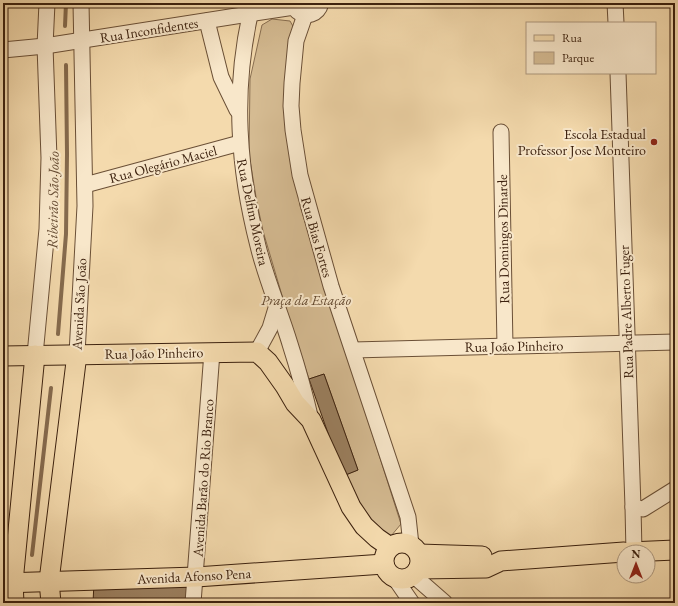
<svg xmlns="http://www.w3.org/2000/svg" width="678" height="606" font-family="'EB Garamond',serif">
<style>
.green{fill:#d5bb92;stroke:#886e50}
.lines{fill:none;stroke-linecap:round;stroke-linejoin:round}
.stream{stroke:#856a4d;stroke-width:4}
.building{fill:#9c8161;stroke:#3c210e}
.minor-casing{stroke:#6a4f36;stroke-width:17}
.major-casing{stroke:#3c210e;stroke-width:21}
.minor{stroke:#f8e7ca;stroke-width:15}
.major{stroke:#f4daad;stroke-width:19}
.poi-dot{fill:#8f2418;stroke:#f8e7ca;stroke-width:1.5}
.labels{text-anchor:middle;stroke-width:4;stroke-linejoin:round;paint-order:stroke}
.street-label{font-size:14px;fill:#3c210e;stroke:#f8e7ca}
.poi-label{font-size:14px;fill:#3c210e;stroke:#f8e7ca;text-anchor:end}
.park-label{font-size:14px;font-style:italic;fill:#62482f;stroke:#f8e7ca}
.water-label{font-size:15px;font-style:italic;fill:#664c33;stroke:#f8e7ca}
</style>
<rect width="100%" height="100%" fill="#f4daad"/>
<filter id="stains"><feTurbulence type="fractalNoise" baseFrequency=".005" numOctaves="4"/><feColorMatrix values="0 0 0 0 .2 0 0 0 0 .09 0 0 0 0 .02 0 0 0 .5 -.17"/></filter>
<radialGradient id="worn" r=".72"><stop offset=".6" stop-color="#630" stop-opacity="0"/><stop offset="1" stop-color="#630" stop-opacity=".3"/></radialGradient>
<path class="green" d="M272 19 290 21 294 28 286 107 300 206 401 524 391 536H377L343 476 358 470 324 374 309 379 286 309 263 231 257 203 249 154 250 79 262 25Z"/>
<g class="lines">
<g class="stream">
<path d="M65 26 66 3"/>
<path d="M58 334 66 234 67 154 66 65"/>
<path d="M32 555 51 388"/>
</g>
</g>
<g class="building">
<path d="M324 374 358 470 343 476 309 379Z"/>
<path d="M94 582 187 586 186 603H93Z"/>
</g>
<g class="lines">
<defs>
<g id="minor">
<path d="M615 3 616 23"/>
<path d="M297 11C306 18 318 15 321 3"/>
<path d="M250 15C233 93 238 168 258 246 266 279 280 311 290 344 298 369 305 394 311 420"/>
<path d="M305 15 296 41 292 83 291 106 293 130 300 175 331 286 408 517 411 545"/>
<path d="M207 21 221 77 237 110"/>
<path d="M3 50 45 46 294 7"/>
<path d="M618 73 633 507 634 552"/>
<path d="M501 132 505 346"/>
<path d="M85 185 240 143"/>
<path d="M353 350 675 342"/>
<path d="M257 352 270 328 277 305"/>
<path d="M77 354 85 206 81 3"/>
<path d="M35 355 47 229 49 158 45 46 47 3"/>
<path d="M633 507 643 509 675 489"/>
<path d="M413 575 445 603"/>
<path d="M394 577 412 603"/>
<path d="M193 603 212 352"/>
</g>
<g id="major">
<path d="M3 356 257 352 268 362 285 386 295 403 311 420 351 507 364 526 377 538 390 547"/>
<circle cx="402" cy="561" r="18"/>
<path d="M629 552 675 550"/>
<path d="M419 554 482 556"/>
<path d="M418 569 486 568 501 561 624 552"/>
<path d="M3 583 196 577 384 564"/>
<path d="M14 603 13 582 35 355"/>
<path d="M51 603 49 581 77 354"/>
</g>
</defs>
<use href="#minor" class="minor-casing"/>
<use href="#major" class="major-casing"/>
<use href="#minor" class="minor"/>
<use href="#major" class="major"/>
</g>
<circle class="poi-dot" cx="654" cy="142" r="4"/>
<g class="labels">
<g class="street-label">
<text transform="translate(149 30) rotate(-9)" y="5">Rua Inconfidentes</text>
<text transform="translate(163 164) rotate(-15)" y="5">Rua Olegário Maciel</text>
<text transform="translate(253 212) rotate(78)" y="5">Rua Delfim Moreira</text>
<text transform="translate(317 237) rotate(74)" y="5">Rua Bias Fortes</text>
<text transform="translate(503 239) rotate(-91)" y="5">Rua Domingos Dinarde</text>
<text transform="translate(79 304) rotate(-87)" y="5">Avenida São João</text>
<text transform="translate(626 312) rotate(-92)" y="5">Rua Padre Alberto Fuger</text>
<text transform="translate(514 346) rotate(-1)" y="5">Rua João Pinheiro</text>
<text transform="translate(154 353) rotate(-1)" y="5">Rua João Pinheiro</text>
<text transform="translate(203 478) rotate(-86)" y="5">Avenida Barão do Rio Branco</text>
<text transform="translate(194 576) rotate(-3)" y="5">Avenida Afonso Pena</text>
</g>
<g class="poi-label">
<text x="646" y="139">Escola Estadual<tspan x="646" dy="16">Professor Jose Monteiro</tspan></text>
</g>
<g class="park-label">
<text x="306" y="305">Praça da Estação</text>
</g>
<g class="water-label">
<text transform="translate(53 200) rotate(-89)" y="5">Ribeirão São João</text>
</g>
</g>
<rect width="678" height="606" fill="none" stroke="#f4daad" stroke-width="16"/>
<rect x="4" y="4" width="670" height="598" fill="none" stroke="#3c210e" stroke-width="2"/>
<rect x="8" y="8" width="662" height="590" fill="none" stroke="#3c210e"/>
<rect x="526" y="22" width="130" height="52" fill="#f8e7ca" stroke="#ad987f"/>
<rect x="534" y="35" width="20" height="6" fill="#f4daad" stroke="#ad987f"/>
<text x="562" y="42" font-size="12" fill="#3c210e">Rua</text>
<rect x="534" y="52" width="20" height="12" fill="#d5bb92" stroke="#ad987f"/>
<text x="562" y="62" font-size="12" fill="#3c210e">Parque</text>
<g transform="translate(636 564)"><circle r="19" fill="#f8e7ca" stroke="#ad987f"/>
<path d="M0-3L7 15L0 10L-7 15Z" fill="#8f2418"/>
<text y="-6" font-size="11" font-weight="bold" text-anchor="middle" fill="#3c210e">N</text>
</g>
<rect width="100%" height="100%" filter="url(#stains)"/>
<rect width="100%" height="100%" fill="url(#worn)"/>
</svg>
